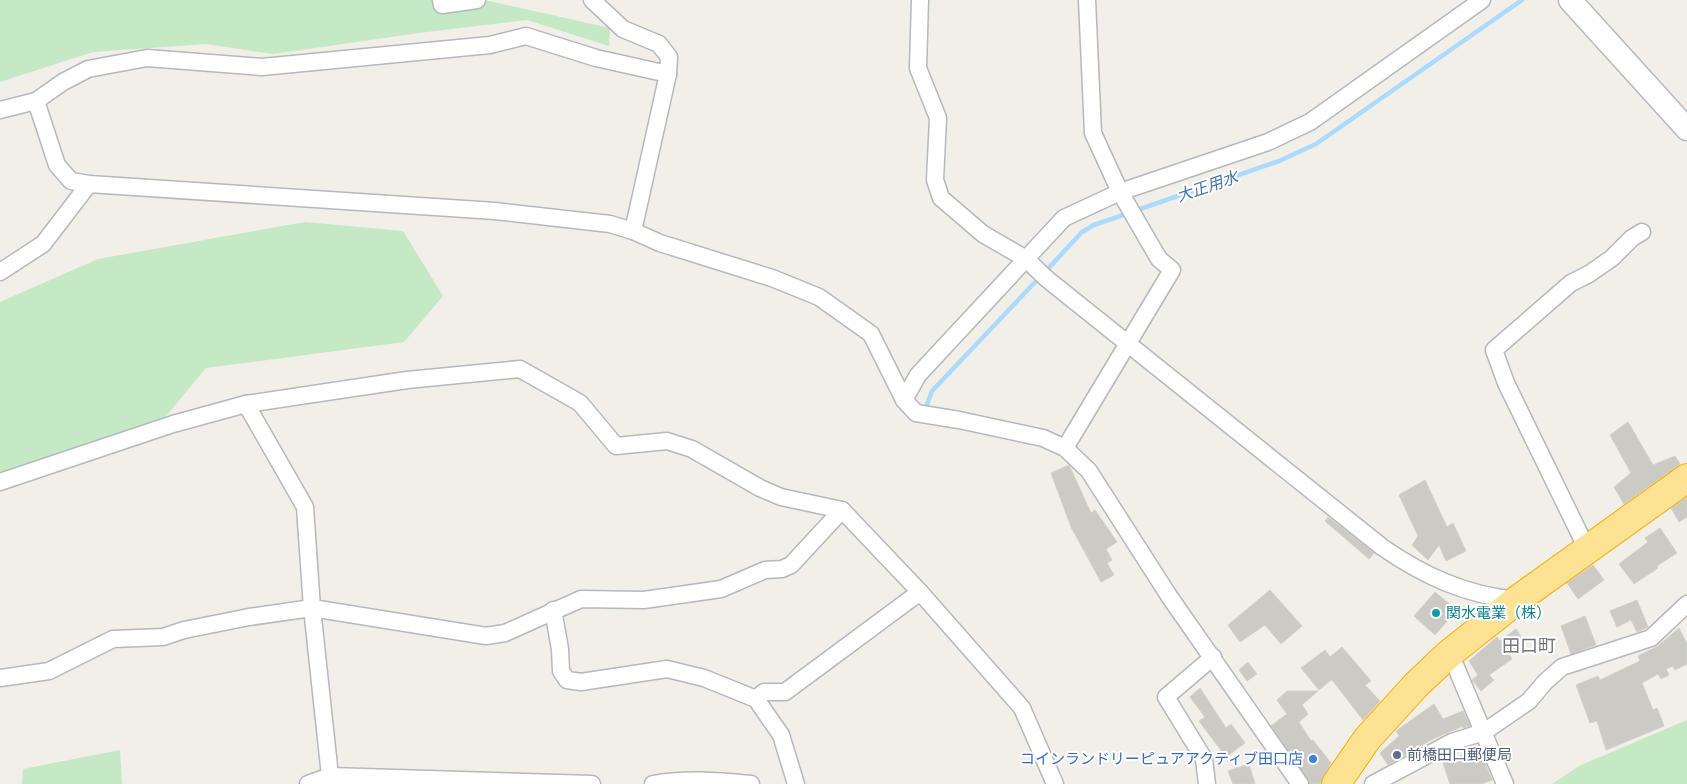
<svg xmlns="http://www.w3.org/2000/svg" width="1687" height="784" font-family="Poppins,'Noto Sans JP',sans-serif">
<style>
.green{fill:#c5e8c5}
.lines{fill:none;stroke-linecap:round;stroke-linejoin:round}
.stream{stroke:#aadaff;stroke-width:4.5}
.building{fill:#cccac5;stroke:#d6d1c6}
.street-casing{stroke:#b5b8bc;stroke-width:19}
.secondary-casing{stroke:#b6babf;stroke-width:25}
.highway-casing{stroke:#f9ab00;stroke-width:30}
.street{stroke:#fff;stroke-width:16}
.secondary{stroke:#fff;stroke-width:22}
.highway{stroke:#fde293;stroke-width:28}
.culture-dot{fill:#0f9aa8;stroke:#fff;stroke-width:2}
.service-dot{fill:#5c6f8a;stroke:#fff;stroke-width:2}
.shop-dot{fill:#3f7fe0;stroke:#fff;stroke-width:2}
.labels{text-anchor:middle;stroke-width:4;stroke-linejoin:round;paint-order:stroke}
.culture-label{font-size:15px;fill:#0d838f;stroke:#fff;text-anchor:start}
.service-label{font-size:15px;fill:#4e5e75;stroke:#fff;text-anchor:start}
.shop-label{font-size:15px;fill:#366cbe;stroke:#fff;text-anchor:end}
.water-label{font-size:16px;font-style:italic;fill:#4174aa;stroke:#fff}
.quarter-label{font-size:18px;fill:#70757a;stroke:#fff}
</style>
<rect width="100%" height="100%" fill="#f1efe8"/>
<g class="green">
<path d="M0 0H484L610 28 609 46 527 20 419 33 273 54 206 44 93 52 0 82Z"/>
<path d="M305 222 403 231 443 296 404 342 206 368 162 421 0 473V302L98 259Z"/>
<path d="M1687 720V784H1552L1579 766Z"/>
<path d="M120 750 122 784H22L23 769Z"/>
</g>
<g class="lines">
<g class="stream">
<path d="M1045 272 1082 232 1094 225 1279 161 1316 144 1522 0"/>
<path d="M926 407 932 391 1040 277"/>
</g>
</g>
<g class="building">
<path d="M1628 422 1653 465 1675 456 1680 464 1624 504 1614 487 1631 473 1610 435Z"/>
<path d="M1069 465 1091 513 1095 510 1117 542 1106 549 1112 560 1107 563 1114 575 1101 582 1071 527 1051 473Z"/>
<path d="M1425 480 1447 527 1453 523 1466 551 1446 561 1439 545 1428 560 1412 545 1418 536 1399 495Z"/>
<path d="M1687 497V517L1679 522 1671 508Z"/>
<path d="M1328 517 1374 553 1369 559 1325 521Z"/>
<path d="M1660 528 1677 553 1657 566 1658 568 1634 584 1619 564 1648 542 1645 538Z"/>
<path d="M1593 565 1604 580 1578 599 1567 583Z"/>
<path d="M1270 590 1302 626 1281 644 1265 625 1240 642 1228 625Z"/>
<path d="M1435 592 1457 610 1435 635 1414 616Z"/>
<path d="M1637 600 1648 627 1637 632 1631 620 1617 627 1610 611Z"/>
<path d="M1585 616 1596 645 1571 654 1561 626Z"/>
<path d="M1679 628 1687 644V664L1675 670 1673 666 1666 669 1669 675 1661 679 1658 674 1642 683 1653 710 1657 708 1664 726 1606 750 1597 721 1590 723 1576 685 1598 676 1600 680 1640 661 1638 656 1658 646Z"/>
<path d="M1516 629 1525 643 1509 654 1512 659 1489 675 1494 680 1481 691 1472 680 1478 675 1469 661 1497 637 1500 641Z"/>
<path d="M1342 647 1371 681 1365 685 1380 701 1363 720 1333 681 1331 680 1319 690 1301 668 1325 650 1330 657Z"/>
<path d="M1248 662 1257 674 1247 681 1239 670Z"/>
<path d="M1200 688 1226 728 1231 724 1245 743 1226 757 1199 721 1205 717 1190 697Z"/>
<path d="M1287 691H1318L1302 705 1308 714 1299 722 1311 741 1313 740 1331 763 1320 784H1310L1271 726 1287 714 1277 700Z"/>
<path d="M1434 704 1443 719 1463 711 1470 726 1463 728V726L1433 739 1388 765 1380 753 1399 736 1396 731Z"/>
<path d="M1462 755 1465 763 1482 756 1492 780 1481 784H1450L1443 763Z"/>
<path d="M1249 764 1255 784H1233L1228 771Z"/>
</g>
<g class="lines">
<defs>
<g id="street">
<path d="M441 0 442 5 477 0"/>
<path d="M592 0 623 29 659 44 669 57 668 74 633 231"/>
<path d="M920 0 918 68 938 118 935 180 941 198 983 234 1026 259 1047 279 1382 547C1424 576 1465 595 1517 600"/>
<path d="M36 101 63 82 88 69 147 58 262 67 490 45 526 36 596 58 668 74"/>
<path d="M0 110 36 101 57 165 71 181 89 184 495 211 610 224 633 231 660 243 772 278 819 297 871 334 904 400 916 413 959 420 1043 438 1065 448 1089 471 1169 596 1300 784"/>
<path d="M0 272 43 244 89 184"/>
<path d="M904 400 918 375 1064 218 1120 192 1268 142 1310 122 1482 0"/>
<path d="M246 404 305 507 312 608 330 776"/>
<path d="M1065 448 1172 270 1159 259 1120 192 1093 133 1087 0"/>
<path d="M0 482 173 424 246 404 407 380 520 369 580 403 616 446 667 441 692 449 760 488 781 497 842 510 920 592 1022 708 1055 784"/>
<path d="M1587 549 1506 383 1494 350 1571 283 1589 274 1612 258 1632 238 1642 232"/>
<path d="M553 610 560 649 561 671 567 680 581 682 667 669 704 678 756 699 781 735 796 784"/>
<path d="M1450 653 1505 784"/>
<path d="M0 678 49 671 113 639 163 637 184 630 249 617 312 608 486 636 505 633 581 599 644 600 721 589 765 570 782 569 791 565 842 510"/>
<path d="M756 699 764 692H785L920 592"/>
<path d="M308 784 330 776 592 784"/>
<path d="M653 784C686 778 718 781 751 784"/>
<path d="M1207 784 1204 759 1166 697 1213 657"/>
<path d="M1373 784 1452 742 1484 732 1529 701 1545 682 1562 667 1651 638 1687 604"/>
</g>
<path id="secondary" d="M1570 0 1687 129"/>
<path id="highway" d="M1336 784 1367 739 1416 685 1450 653 1517 600 1687 478"/>
</defs>
<use href="#street" class="street-casing"/>
<use href="#secondary" class="secondary-casing"/>
<use href="#highway" class="highway-casing"/>
<use href="#street" class="street"/>
<use href="#secondary" class="secondary"/>
<use href="#highway" class="highway"/>
</g>
<circle class="culture-dot" cx="1436" cy="613" r="5"/>
<circle class="service-dot" cx="1397" cy="755" r="5"/>
<circle class="shop-dot" cx="1313" cy="759" r="5"/>
<g class="labels">
<g class="culture-label">
<text x="1446" y="618">関水電業（株）</text>
</g>
<g class="service-label">
<text x="1407" y="760">前橋田口郵便局</text>
</g>
<g class="shop-label">
<text x="1303" y="764">コインランドリーピュアアクティブ田口店</text>
</g>
<g class="water-label">
<text transform="translate(1207 186) rotate(-19)" y="6">大正用水</text>
</g>
<g class="quarter-label">
<text x="1529" y="652">田口町</text>
</g>
</g>
</svg>
